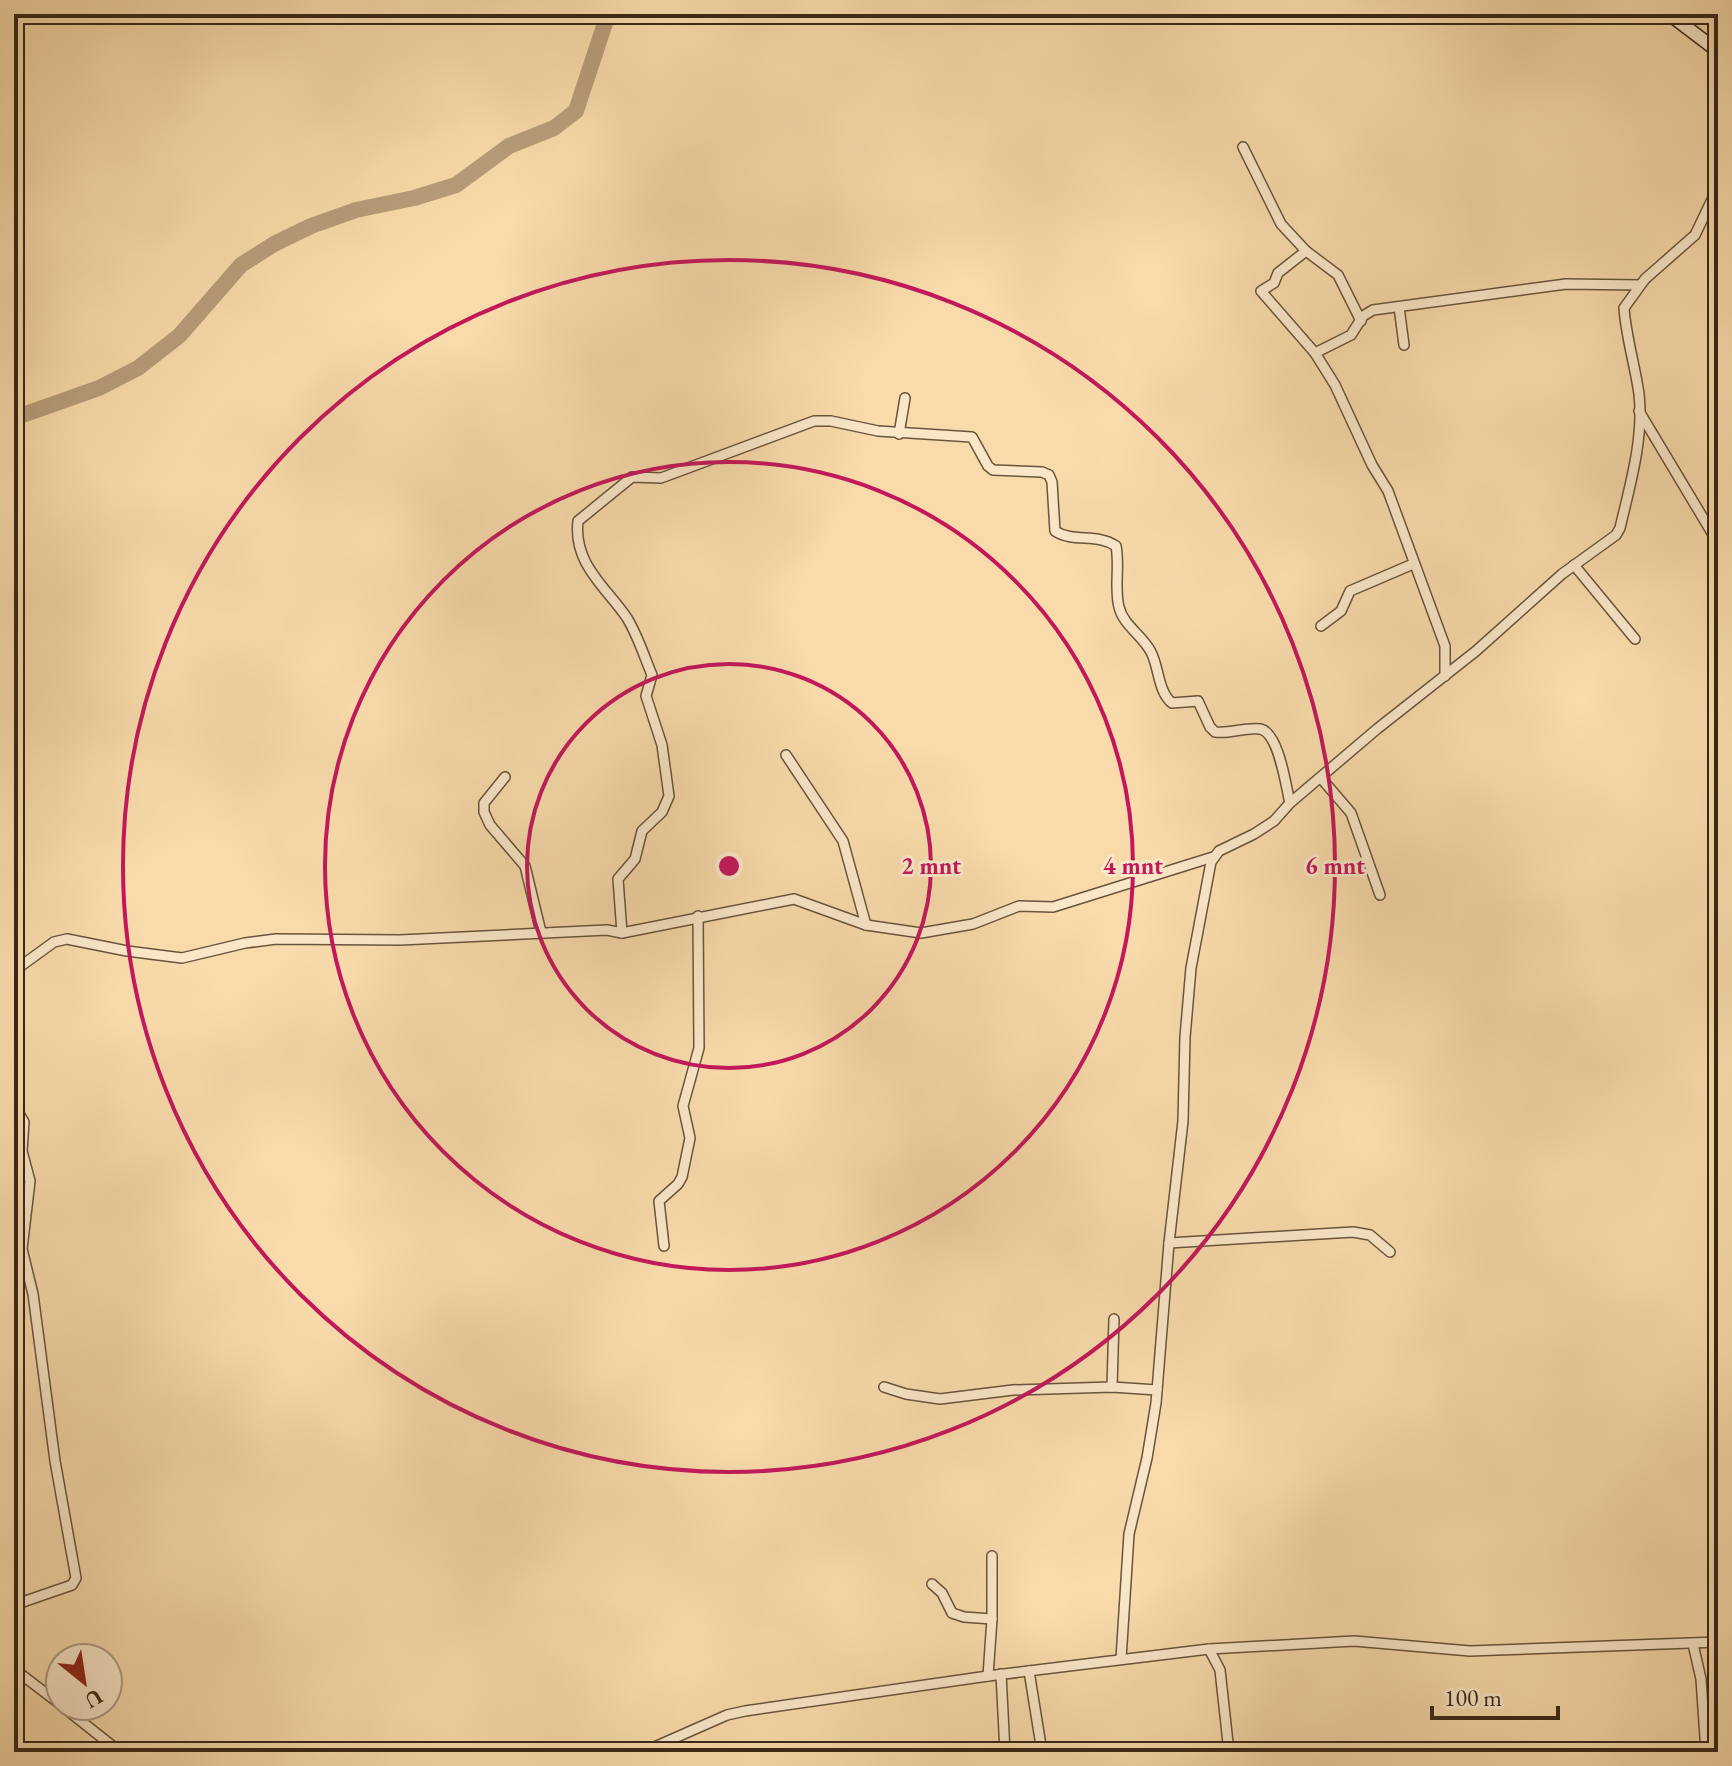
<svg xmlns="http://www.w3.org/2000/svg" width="1732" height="1766" font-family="'EB Garamond',serif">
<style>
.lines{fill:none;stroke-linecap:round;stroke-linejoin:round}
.river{stroke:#b79d79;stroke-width:16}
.street-casing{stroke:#69543d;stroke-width:12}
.secondary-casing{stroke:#392718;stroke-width:15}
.street{stroke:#fae7c8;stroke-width:9}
.secondary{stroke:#fae7c8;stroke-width:12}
.ring{fill:none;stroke:#c2185b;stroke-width:4}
.centre{fill:#c2185b;stroke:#fae7c8;stroke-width:4}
.ring-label{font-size:24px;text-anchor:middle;font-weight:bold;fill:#c2185b;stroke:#fae7c8;stroke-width:6;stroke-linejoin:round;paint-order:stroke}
</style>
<rect width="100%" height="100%" fill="#f8daab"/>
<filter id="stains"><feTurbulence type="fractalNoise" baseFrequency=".0025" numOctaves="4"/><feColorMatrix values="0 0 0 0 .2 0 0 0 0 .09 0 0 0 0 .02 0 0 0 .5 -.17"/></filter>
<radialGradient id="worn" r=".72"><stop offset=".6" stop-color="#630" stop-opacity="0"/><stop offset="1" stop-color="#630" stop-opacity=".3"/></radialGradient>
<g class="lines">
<path class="river" d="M14 418 99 388 138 368 179 336 241 265 274 244 311 226 356 210 414 198 456 185 509 146 554 128 576 111 608 14"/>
<defs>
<g id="street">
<path d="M1243 147 1281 224 1306 251 1338 275 1361 321"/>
<path d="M1306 251 1278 273 1274 283 1261 291 1315 353 1335 385 1372 465 1388 491 1445 646V676"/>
<path d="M1399 307 1404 345"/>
<path d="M1315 353 1351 335 1363 316 1373 310 1566 284 1640 285"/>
<path d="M1639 411 1718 543"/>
<path d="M899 434 905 398"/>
<path d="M1574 565 1635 639"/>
<path d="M1321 626 1341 611 1350 591 1413 564"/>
<path d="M786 755 843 841 866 925"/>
<path d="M505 777 484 803V812L490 825 525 866 541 932"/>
<path d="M1321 778 1351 813 1380 895"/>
<path d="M622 933 618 879 635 859 642 831 662 812 669 796 662 745 646 696 652 675C644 656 638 636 627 618 606 587 573 564 578 521L632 477 661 478 814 421H831L878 431 972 437 988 466 993 470 1042 472 1049 475 1052 482 1055 531C1073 543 1098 533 1116 546 1120 566 1114 588 1119 607 1123 625 1143 636 1151 652 1159 667 1158 692 1172 703L1198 701 1210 727 1215 732C1230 734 1245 727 1260 729 1279 732 1286 787 1290 803"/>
<path d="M14 971 54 942 67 939 127 951 182 958 245 943 276 939 400 940 607 930 622 933 794 899 866 925 921 933 973 924 1019 906 1053 907 1213 857"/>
<path d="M14 1105 24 1122 22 1151 30 1181 22 1249 33 1294 55 1461 76 1578 72 1585 14 1605"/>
<path d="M1169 1243 1353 1232 1370 1235 1390 1252"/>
<path d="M664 1246 659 1201 678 1184 682 1177 690 1138 683 1106 699 1048 698 916"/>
<path d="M884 1387 906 1394 940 1399 1013 1390 1112 1387 1157 1390"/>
<path d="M1112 1387 1114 1319"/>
<path d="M932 1584 942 1593 952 1613 964 1617 992 1619"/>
<path d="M1693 1644 1701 1679 1706 1752"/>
<path d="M1209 1649 1220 1670 1229 1752"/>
<path d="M1121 1659 1129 1534 1147 1458 1156 1403 1169 1243 1183 1121 1185 1037 1191 968 1211 862 1219 851 1254 834 1274 821 1290 803 1377 729 1476 651 1562 574 1616 535 1620 528C1630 485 1644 438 1639 394 1635 365 1626 337 1624 308L1645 279 1695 235 1718 187"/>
<path d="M14 1669 60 1704"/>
<path d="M1029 1671 1042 1752"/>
<path d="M1001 1674 1005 1752"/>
<path d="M988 1676 992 1619V1556"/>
<path d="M62 1706 120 1752"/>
<path d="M643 1752 727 1715 745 1711 988 1676 1209 1649 1354 1641 1470 1651 1718 1642"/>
</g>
<path id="secondary" d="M1669 14 1715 49V66L1718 69"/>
</defs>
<use href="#street" class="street-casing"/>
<use href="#secondary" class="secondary-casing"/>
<use href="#street" class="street"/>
<use href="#secondary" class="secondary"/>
</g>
<g class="ring">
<circle cx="729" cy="866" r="202"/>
<circle cx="729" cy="866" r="404"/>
<circle cx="729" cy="866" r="606"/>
</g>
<circle cx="729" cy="866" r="12" class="centre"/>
<g class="ring-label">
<text x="931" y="874">2 mnt</text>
<text x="1133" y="874">4 mnt</text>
<text x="1335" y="874">6 mnt</text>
</g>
<rect width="1732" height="1766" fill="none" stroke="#f8daab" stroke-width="48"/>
<rect x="16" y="16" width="1700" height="1734" fill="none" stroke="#392718" stroke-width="4"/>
<rect x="24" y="24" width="1684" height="1718" fill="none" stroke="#392718" stroke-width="2"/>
<g transform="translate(84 1682) rotate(150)"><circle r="38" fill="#fae7c8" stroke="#ad9a82" stroke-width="2"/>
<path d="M0-6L14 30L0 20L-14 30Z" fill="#8f2418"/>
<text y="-12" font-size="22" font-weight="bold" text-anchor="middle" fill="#392718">U</text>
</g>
<path d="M1432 1706v12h126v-12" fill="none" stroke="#392718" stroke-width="4"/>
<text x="1444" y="1706" font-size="24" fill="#392718" stroke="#fae7c8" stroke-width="6" paint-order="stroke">100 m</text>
<rect width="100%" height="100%" filter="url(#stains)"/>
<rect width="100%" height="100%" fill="url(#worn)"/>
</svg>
